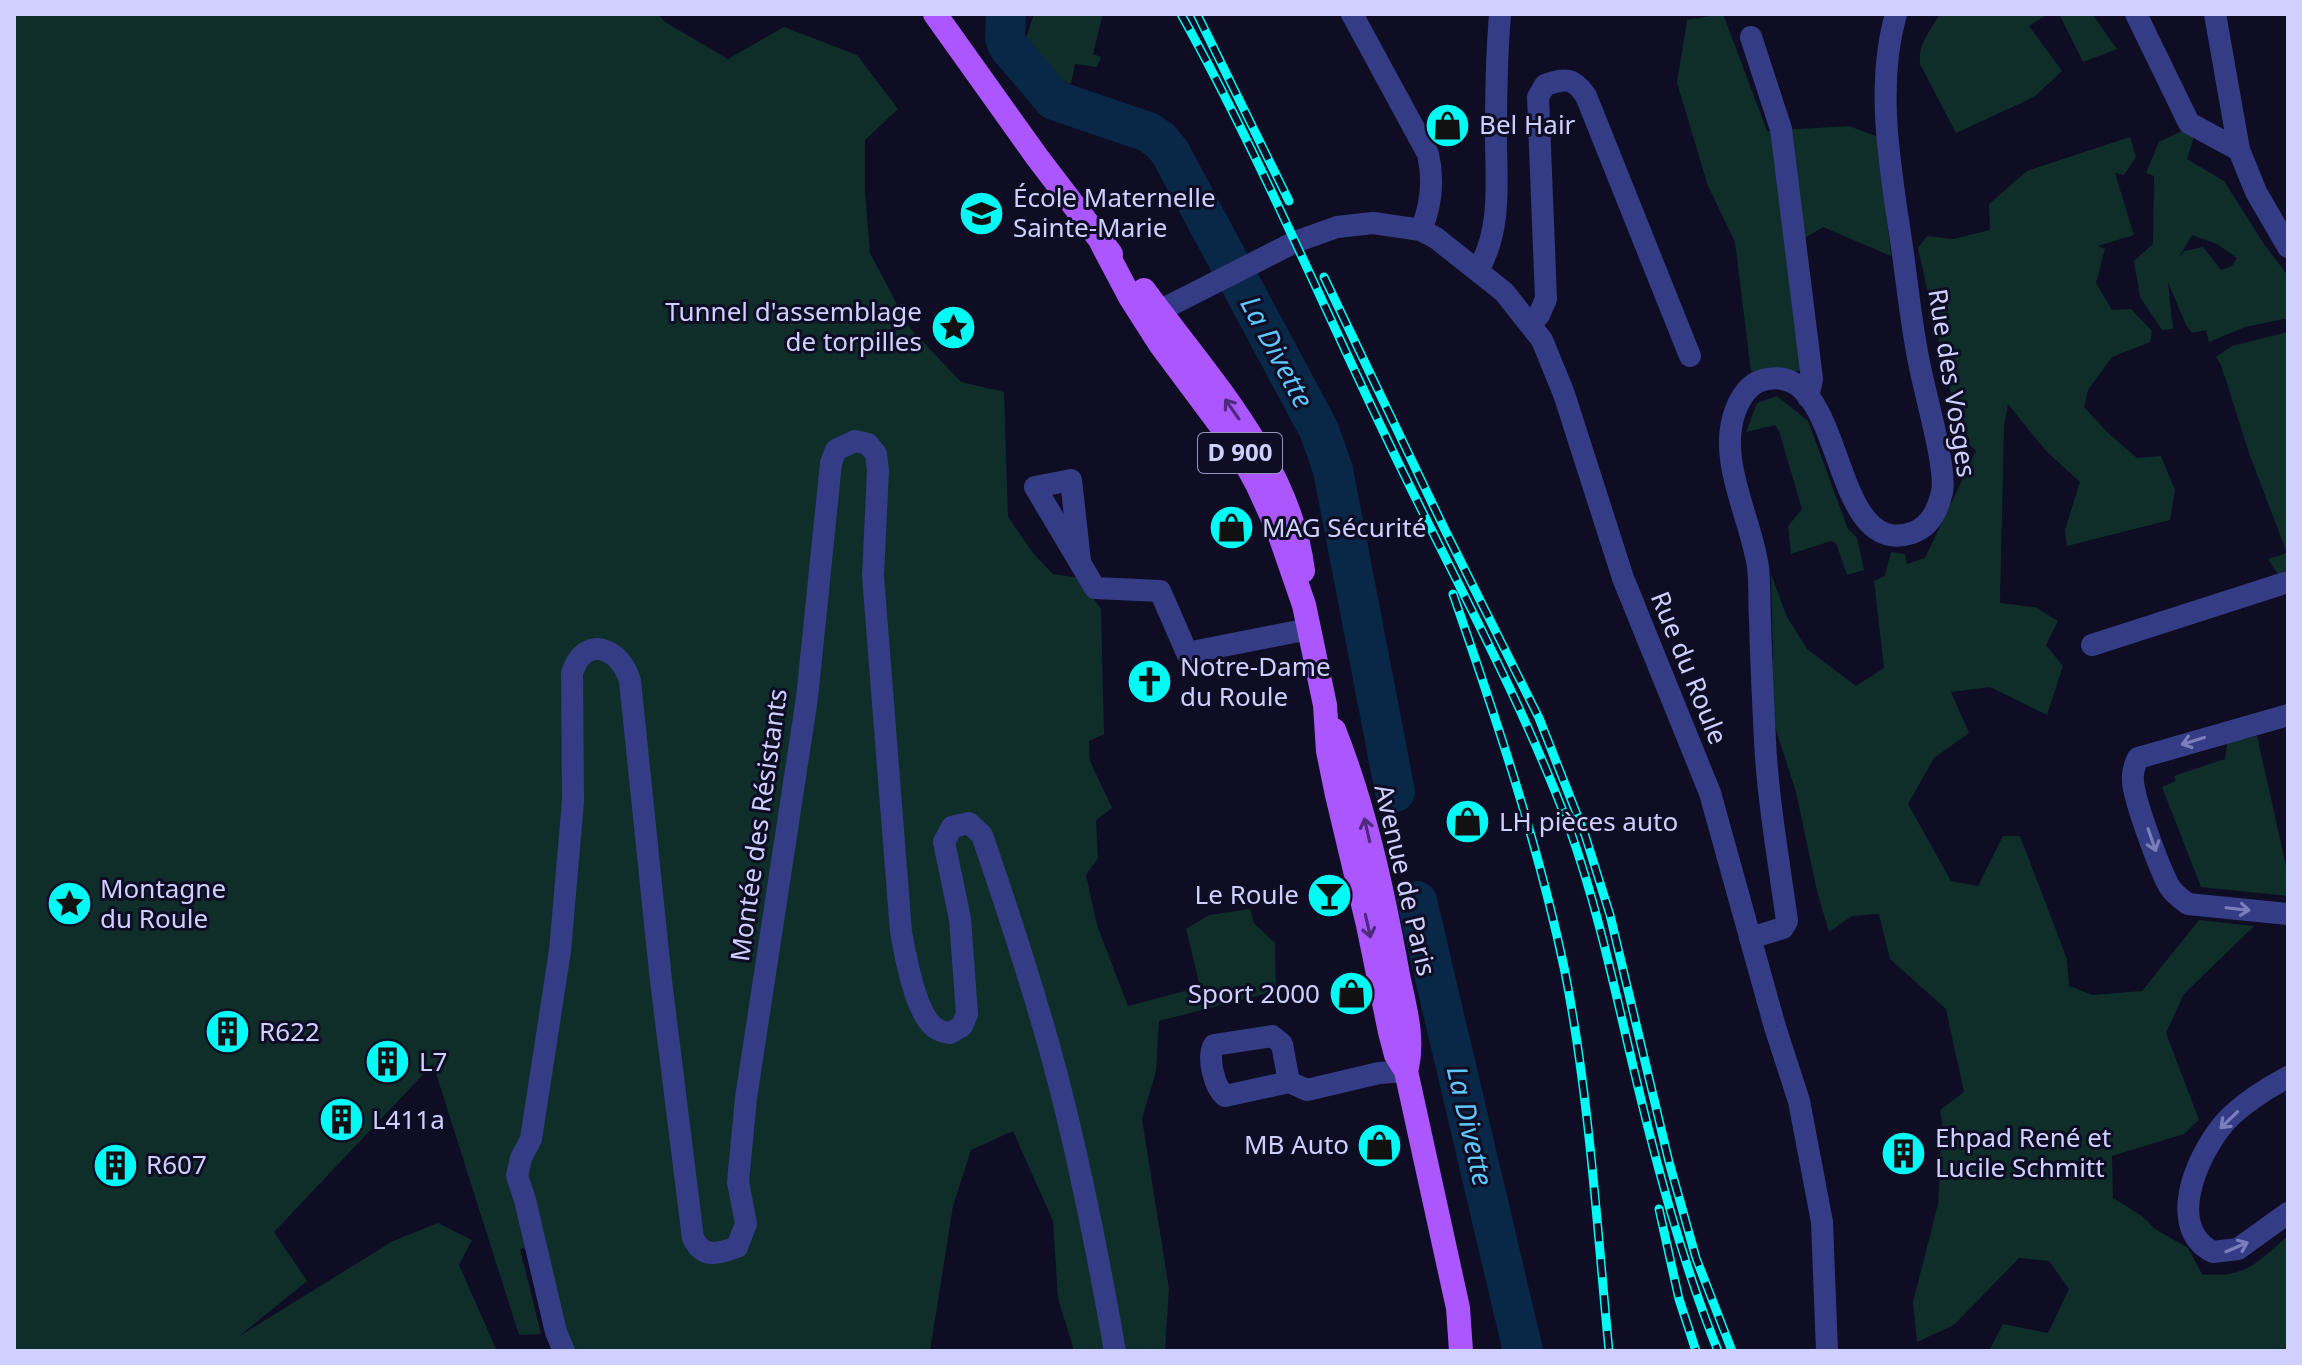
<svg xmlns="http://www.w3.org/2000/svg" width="2302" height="1365" font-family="'Noto Sans',sans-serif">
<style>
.green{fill:#0f2e29;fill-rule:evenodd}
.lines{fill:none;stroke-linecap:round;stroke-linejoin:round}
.river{stroke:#092747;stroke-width:40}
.minor{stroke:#353c86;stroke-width:22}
.major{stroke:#ab56ff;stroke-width:24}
.rail-casing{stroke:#00faf4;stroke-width:9}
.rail{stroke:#0e0d24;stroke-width:6;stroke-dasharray:18;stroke-linecap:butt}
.oneway{stroke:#4d2a7c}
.oneway2{stroke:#7a7fbc}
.labels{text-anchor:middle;stroke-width:6;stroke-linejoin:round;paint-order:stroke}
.shield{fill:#0e0d24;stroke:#9596bd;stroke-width:2}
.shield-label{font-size:24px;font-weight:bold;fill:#cfd0ff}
.poi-label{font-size:26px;fill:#cfd0ff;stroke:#0e0d24;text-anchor:start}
.street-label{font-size:26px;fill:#cfd0ff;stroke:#0e0d24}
.water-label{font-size:28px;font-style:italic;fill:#5dc8ff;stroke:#0e0d24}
</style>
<rect width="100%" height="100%" fill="#0e0d24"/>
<g class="green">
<path d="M14 14H658L665 22 728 59 784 27 857 55 898 109 865 140V193L870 253 909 327 961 382 1004 392 1008 517 1033 553 1053 574 1079 578 1101 609 1104 734 1089 741 1090 761 1112 808 1096 820 1098 858 1086 875 1097 925 1128 1006 1200 987 1186 929 1209 915 1250 909 1254 923 1275 943 1276 991 1159 1021 1156 1071 1142 1119 1169 1289 1165 1351H1074L1058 1298 1053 1221 1013 1131 971 1150 953 1206 930 1351H556L528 1247 520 1249 541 1334 519 1335 433 1064 274 1232 307 1281 238 1337 393 1241 438 1223 472 1240 459 1265 497 1351H14Z"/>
<path d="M1034 14H1103L1093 54 1101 57 1097 67 1075 64 1071 84C1048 77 1033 62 1026 38Z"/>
<path d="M1723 14 1767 131 1849 126 1878 137 1891 256 1823 227 1790 247 1802 371H1751L1735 242 1708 186 1677 83 1687 20Z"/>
<path d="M1940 14H2048L2029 26 2062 71 2034 97 1956 133 1920 64C1917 46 1931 29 1940 14Z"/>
<path d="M2059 14H2092L2117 49 2083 62Z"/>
<path d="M2182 131 2194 137 2187 159 2224 181 2264 244 2288 276V318L2245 327 2209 342 2206 330 2192 333 2186 325 2168 282 2173 329 2162 330 2140 297 2134 261 2153 244 2154 176 2146 173 2159 142ZM2192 235 2217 244 2237 258 2232 266 2221 270 2203 247 2185 251 2179 257Z"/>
<path d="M2130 137 2136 157 2124 175 2115 173 2134 235 2098 246 2105 249 2096 283 2112 310 2131 309 2152 331 2150 342 2112 357 2088 390 2084 407 2108 433 2137 458 2161 456 2175 490 2170 520 2067 546 2065 530 2080 482 2046 451 2008 404 2004 426 2000 603 2035 607 2058 621 2046 645 2063 666 2047 715 1990 687 1951 692 1969 733 1934 758 1908 804 1951 881 1978 886 2003 836H2020L2067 959 2069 986 2093 995 2142 991 2199 920 2254 926 2184 994 2166 1033 2199 1120 2184 1134 2112 1156 2113 1198 2142 1216 2155 1229 2188 1248 2202 1274C2246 1279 2257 1262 2288 1236V1351H1989L2003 1324 2048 1333 2069 1289 2049 1261 2019 1258 1954 1325 1917 1342 1913 1302 1938 1204 1942 1122 1940 1110 1964 1092 1946 1009 1890 959 1879 914 1852 916 1829 932 1817 891 1796 792 1769 708 1773 658 1771 574 1787 617 1807 649 1856 686 1884 668 1874 581 1885 576 1891 552 1905 554 1907 564 1925 558 1976 451 1960 435 1918 248 1927 236 1953 239 1990 230 1989 204 2027 171Z"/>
<path d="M2288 332V570L2278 574 2268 559 2287 553 2249 453 2221 365 2216 357 2232 346Z"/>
<path d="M1777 396 1808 421 1848 529 1857 538 1864 570 1847 575 1836 543 1831 541 1791 554 1788 526 1802 509 1779 431 1775 425 1746 432 1757 403Z"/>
<path d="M2257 736 2288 875V896L2201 887 2162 787 2176 781 2174 776 2225 759 2227 743Z"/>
</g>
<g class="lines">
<g class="river">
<path d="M1006 14 1005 38 1008 46 1054 100 1148 132 1160 140 1170 152 1319 430 1333 470 1395 792"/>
<path d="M1417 901 1523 1351"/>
</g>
<g class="minor">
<path d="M1352 14 1428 154C1434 180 1431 206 1421 230"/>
<path d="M2136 14 2189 123 2239 150"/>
<path d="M2215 14 2239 150 2256 192 2288 247"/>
<path d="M1751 37 1781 129 1812 379 1808 397"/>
<path d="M1478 270C1504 226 1495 174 1496 125 1496 88 1497 51 1500 14"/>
<path d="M1145 318 1295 242 1337 227 1373 223 1421 230 1436 238 1504 292 1542 340 1564 394 1623 578 1710 793 1775 1027 1799 1101 1822 1222 1827 1351"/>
<path d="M1531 323 1539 315 1546 299 1538 97 1545 85C1566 78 1573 77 1586 96L1690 356"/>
<path d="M1080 561 1071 480 1035 487 1095 588 1160 591 1187 653 1309 629"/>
<path d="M2092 645 2288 582"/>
<path d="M2288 715 2138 758C2134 766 2132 773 2133 782 2135 803 2159 867 2169 886 2174 894 2181 899 2188 904L2288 914"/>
<path d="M1750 938 1783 928 1787 921C1779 862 1768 801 1765 741 1763 701 1761 661 1760 620 1759 603 1760 584 1758 567 1751 517 1716 459 1736 409 1742 394 1751 381 1768 379 1847 365 1828 560 1912 533 1930 527 1938 510 1942 492 1947 469 1925 394 1920 367 1912 330 1908 291 1903 254 1892 176 1874 91 1896 14"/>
<path d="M2288 1077C2269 1087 2247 1101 2231 1116 2201 1145 2162 1226 2213 1252L2238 1249 2288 1213"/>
<path d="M1289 1082 1282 1044 1272 1036 1214 1045C1207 1057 1214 1087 1225 1096L1289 1082 1307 1090 1379 1073 1406 1071"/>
<path d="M564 1351 556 1332 525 1200 517 1176 521 1158 531 1139 560 951 573 801 572 673C585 634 620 647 630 681L661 981 693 1238C703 1259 718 1254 737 1247L746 1224 738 1182 746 1098 807 698 831 463 836 450 855 441 868 444 876 454 878 470 873 576 901 932C905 954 916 1018 937 1029 941 1032 945 1032 950 1033L962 1026 967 1014 960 919 944 842 952 827 969 823 982 835C1006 905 1029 975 1049 1046 1077 1146 1097 1249 1115 1351"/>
</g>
<g class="major">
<path d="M935 14 1037 157 1111 254"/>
<path d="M1102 244 1130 297 1160 344 1236 446 1257 484 1278 530 1304 605 1325 705 1328 751 1337 795 1368 925 1390 1032 1396 1055 1406 1071 1458 1308 1461 1351"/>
<path d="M1144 290C1206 375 1290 463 1303 571"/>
<path d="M1334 730C1365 808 1383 892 1398 975 1404 1005 1414 1037 1407 1067"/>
</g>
<defs>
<g id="rail">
<path d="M1181 14C1258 152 1319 298 1387 439 1448 568 1519 693 1569 827 1597 905 1614 986 1633 1066 1656 1163 1681 1259 1718 1351"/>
<path d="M1197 14 1289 201"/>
<path d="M1324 277 1445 530 1539 718 1585 835 1610 915 1669 1162 1696 1258 1732 1351"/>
<path d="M1453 594C1496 718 1538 843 1565 972 1589 1094 1597 1227 1609 1351"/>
<path d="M1659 1209 1679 1299 1696 1351"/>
</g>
</defs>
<use href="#rail" class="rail-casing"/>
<use href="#rail" class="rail"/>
</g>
<defs><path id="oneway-shaft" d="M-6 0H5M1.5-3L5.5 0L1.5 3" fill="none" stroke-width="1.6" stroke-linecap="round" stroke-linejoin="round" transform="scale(2)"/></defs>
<g class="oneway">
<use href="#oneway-shaft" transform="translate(1232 409) rotate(-125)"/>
<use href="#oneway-shaft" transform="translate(1367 830) rotate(-103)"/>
<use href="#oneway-shaft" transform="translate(1368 926) rotate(77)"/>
</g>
<g class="oneway2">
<use href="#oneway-shaft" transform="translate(2193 741) rotate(163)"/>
<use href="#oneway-shaft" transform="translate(2152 840) rotate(71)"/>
<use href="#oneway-shaft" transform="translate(2238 909) rotate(6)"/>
<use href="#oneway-shaft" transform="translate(2229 1120) rotate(136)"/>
<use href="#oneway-shaft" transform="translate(2237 1247) rotate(-23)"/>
</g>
<defs>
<symbol id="shop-disc" viewBox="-11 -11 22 22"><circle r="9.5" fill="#00faf4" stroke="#0e0d24"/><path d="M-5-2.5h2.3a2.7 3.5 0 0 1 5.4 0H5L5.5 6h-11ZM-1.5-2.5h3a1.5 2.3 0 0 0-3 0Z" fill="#111"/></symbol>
<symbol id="school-disc" viewBox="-11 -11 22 22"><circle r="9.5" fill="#00faf4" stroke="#0e0d24"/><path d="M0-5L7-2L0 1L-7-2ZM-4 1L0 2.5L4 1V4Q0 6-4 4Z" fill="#111"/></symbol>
<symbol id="sight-disc" viewBox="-11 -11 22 22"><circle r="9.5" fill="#00faf4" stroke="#0e0d24"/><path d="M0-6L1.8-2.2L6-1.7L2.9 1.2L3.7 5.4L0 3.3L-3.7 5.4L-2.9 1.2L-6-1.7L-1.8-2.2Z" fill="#111"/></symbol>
<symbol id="church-disc" viewBox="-11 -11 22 22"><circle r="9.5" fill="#00faf4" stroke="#0e0d24"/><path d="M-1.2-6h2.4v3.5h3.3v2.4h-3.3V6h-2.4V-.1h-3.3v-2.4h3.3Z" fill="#111"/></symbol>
<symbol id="bar-disc" viewBox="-11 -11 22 22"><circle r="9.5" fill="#00faf4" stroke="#0e0d24"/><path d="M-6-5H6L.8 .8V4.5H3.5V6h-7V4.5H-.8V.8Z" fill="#111"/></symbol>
<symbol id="building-disc" viewBox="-11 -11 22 22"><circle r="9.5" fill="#00faf4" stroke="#0e0d24"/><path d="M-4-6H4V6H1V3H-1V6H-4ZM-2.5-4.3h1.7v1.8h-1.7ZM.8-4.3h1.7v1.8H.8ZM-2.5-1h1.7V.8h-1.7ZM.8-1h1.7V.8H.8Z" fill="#111"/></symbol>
</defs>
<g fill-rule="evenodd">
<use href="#shop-disc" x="1422" y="100" width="51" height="51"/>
<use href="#school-disc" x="956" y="188" width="51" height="51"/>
<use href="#sight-disc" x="928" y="302" width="51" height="51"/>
<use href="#shop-disc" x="1206" y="502" width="51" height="51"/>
<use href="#church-disc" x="1124" y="656" width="51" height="51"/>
<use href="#shop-disc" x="1442" y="796" width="51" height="51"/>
<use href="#bar-disc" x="1304" y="870" width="51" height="51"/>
<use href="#sight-disc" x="44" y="878" width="51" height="51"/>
<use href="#shop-disc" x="1326" y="968" width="51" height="51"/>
<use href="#building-disc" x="202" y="1006" width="51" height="51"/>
<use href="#building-disc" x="362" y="1036" width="51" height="51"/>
<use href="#building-disc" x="316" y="1094" width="51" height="51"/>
<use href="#shop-disc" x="1354" y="1120" width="51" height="51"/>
<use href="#building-disc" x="1878" y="1128" width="51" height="51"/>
<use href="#building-disc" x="90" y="1140" width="51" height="51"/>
</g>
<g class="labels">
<rect class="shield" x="1198" y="433" width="84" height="40" rx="6"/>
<g class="shield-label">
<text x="1240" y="461">D 900</text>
</g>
<g class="poi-label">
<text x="1479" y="134">Bel Hair</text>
<text x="1013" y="207">École Maternelle<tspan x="1013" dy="30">Sainte-Marie</tspan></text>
<text x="922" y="321" text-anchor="end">Tunnel d'assemblage<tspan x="922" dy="30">de torpilles</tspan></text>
<text x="1262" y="537">MAG Sécurité</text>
<text x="1180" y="676">Notre-Dame<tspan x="1180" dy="30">du Roule</tspan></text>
<text x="1499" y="831">LH pièces auto</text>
<text x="100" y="898">Montagne<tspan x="100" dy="30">du Roule</tspan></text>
<text x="1299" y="904" text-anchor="end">Le Roule</text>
<text x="1320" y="1003" text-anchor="end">Sport 2000</text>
<text x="259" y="1041">R622</text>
<text x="419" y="1071">L7</text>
<text x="372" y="1129">L411a</text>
<text x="1935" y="1147">Ehpad René et<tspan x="1935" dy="30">Lucile Schmitt</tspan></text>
<text x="1349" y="1154" text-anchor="end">MB Auto</text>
<text x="146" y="1174">R607</text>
</g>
<g class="street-label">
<text transform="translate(1952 383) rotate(81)" y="9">Rue des Vosges</text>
<text transform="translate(1689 668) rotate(68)" y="9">Rue du Roule</text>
<text transform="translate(759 825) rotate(-82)" y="9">Montée des Résistants</text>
<text transform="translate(1405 880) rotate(77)" y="9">Avenue de Paris</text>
</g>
<g class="water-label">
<text transform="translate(1277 352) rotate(62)" y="10">La Divette</text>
<text transform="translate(1470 1126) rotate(77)" y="10">La Divette</text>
</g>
</g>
<rect width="2302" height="1365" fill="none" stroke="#cfd0ff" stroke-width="32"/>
</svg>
